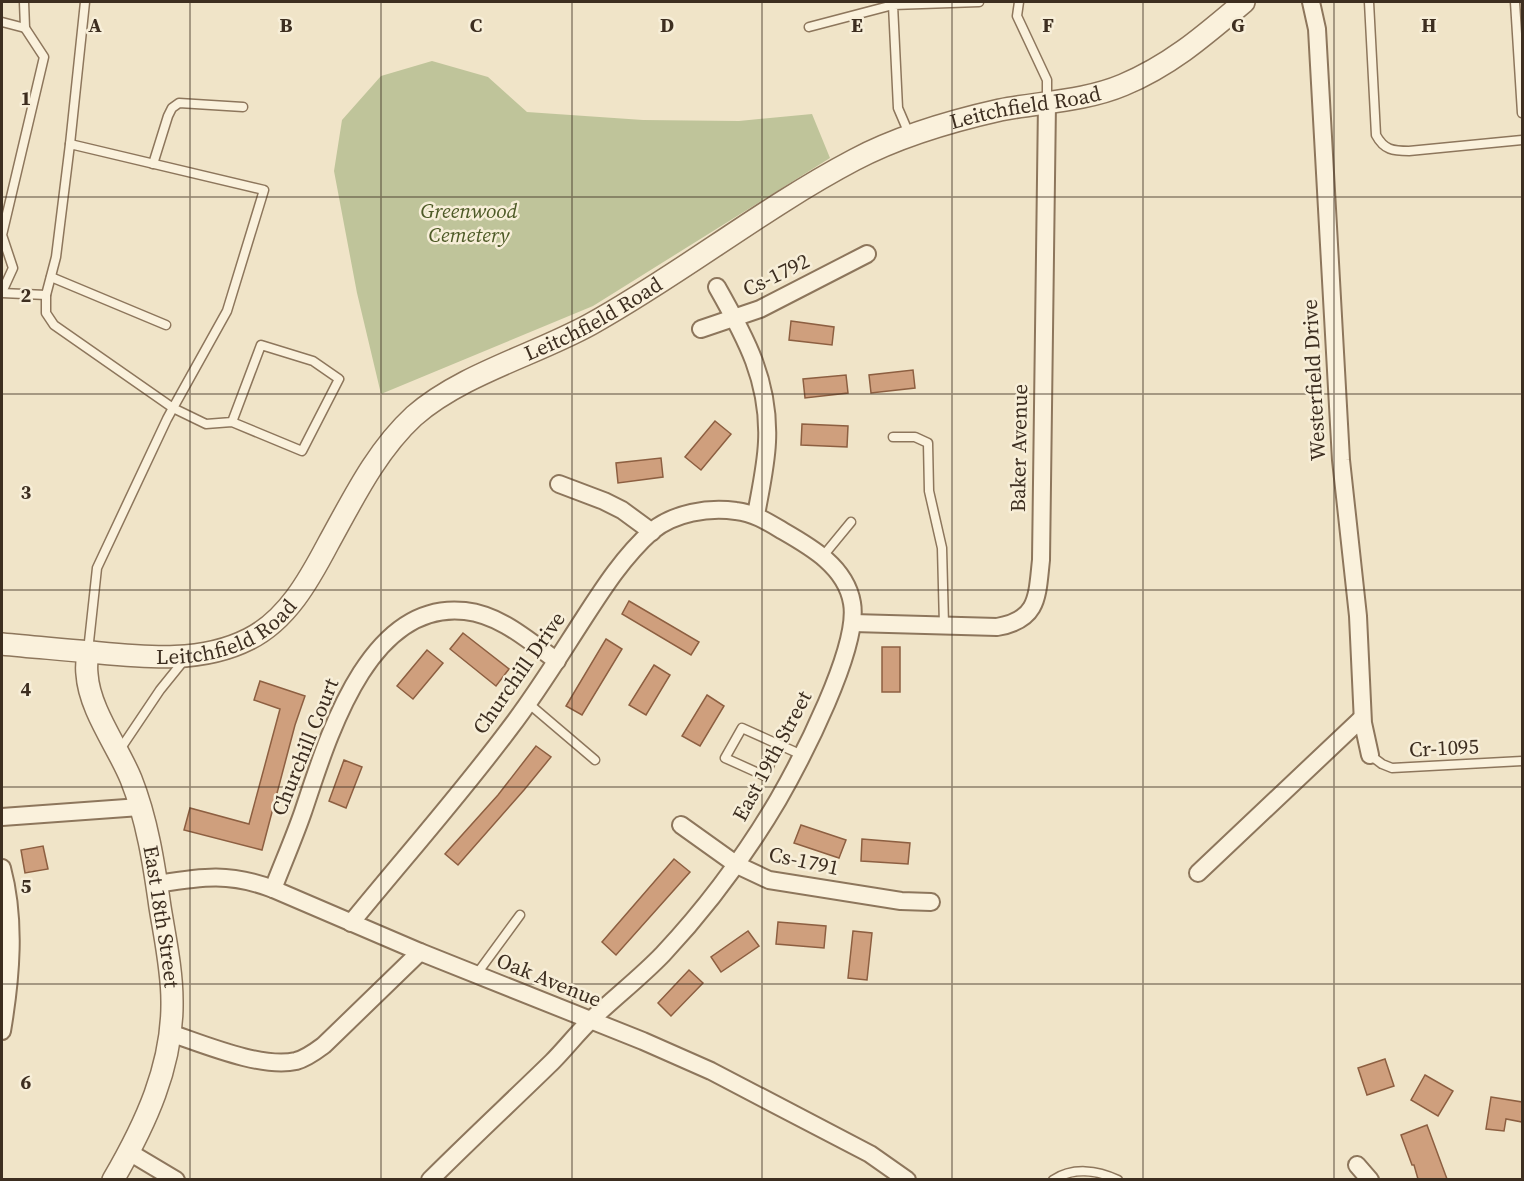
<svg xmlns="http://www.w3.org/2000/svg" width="1524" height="1181" font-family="'Source Serif 4',serif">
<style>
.cemetery{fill:#bfc49a}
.building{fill:#cf9f7d;stroke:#8d5f41;stroke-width:1.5}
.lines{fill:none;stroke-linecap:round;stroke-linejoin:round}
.service-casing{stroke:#8d765c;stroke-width:11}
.minor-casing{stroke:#8d765c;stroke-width:20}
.tertiary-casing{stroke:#8d765c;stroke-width:24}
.service{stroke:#faf1dc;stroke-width:8}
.minor{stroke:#faf1dc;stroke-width:16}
.tertiary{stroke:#faf1dc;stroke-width:21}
.grid{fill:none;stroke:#3d2e20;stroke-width:1.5;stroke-opacity:0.55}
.labels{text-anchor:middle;stroke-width:5;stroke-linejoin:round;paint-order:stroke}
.street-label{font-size:21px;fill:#3d2e20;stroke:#f7eed8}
.park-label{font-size:21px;font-style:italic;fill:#4d5a26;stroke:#f7eed8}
.grid-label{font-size:20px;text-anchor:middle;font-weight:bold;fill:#3d2e20;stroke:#f7eed8;stroke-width:5;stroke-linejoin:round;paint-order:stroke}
</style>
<rect width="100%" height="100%" fill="#f0e4c8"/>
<path class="cemetery" d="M432 61 488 77 527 112 643 120 739 121 812 114 830 158 593 306 381 394 357 293 334 171 342 120 381 76Z"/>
<g class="building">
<path d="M791 321 834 327 832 345 789 340Z"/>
<path d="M913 370 915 388 871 393 869 375Z"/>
<path d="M846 375 848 393 805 398 803 379Z"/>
<path d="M715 421 731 434 701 470 685 457Z"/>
<path d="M802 424 848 426 847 447 801 445Z"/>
<path d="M661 458 663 477 618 483 616 463Z"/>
<path d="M629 601 699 642 691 655 622 614Z"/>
<path d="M463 633 509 669 496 686 450 649Z"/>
<path d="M606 639 622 649 582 715 566 706Z"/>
<rect x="882" y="647" width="18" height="45"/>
<path d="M427 650 443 663 413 699 397 686Z"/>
<path d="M654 665 670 675 646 715 629 705Z"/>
<path d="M260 681 305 696 295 725 262 850 184 830 190 808 249 824 280 709 254 700Z"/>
<path d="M707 695 724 706 700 746 682 736Z"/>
<path d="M536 746 551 757 524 790 458 865 445 854 498 795Z"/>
<path d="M344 760 362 767 346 808 329 801Z"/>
<path d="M801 825 846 840 839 858 794 843Z"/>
<path d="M862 839 910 843 908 864 861 861Z"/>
<path d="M43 846 48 869 25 873 21 850Z"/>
<path d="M674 859 690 872 616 955 602 942Z"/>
<path d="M778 922 826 926 824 948 776 944Z"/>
<path d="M748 931 759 946 721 972 711 957Z"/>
<path d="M853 931 872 933 867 980 848 978Z"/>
<path d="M689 970 703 983 671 1016 658 1003Z"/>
<path d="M1385 1059 1394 1086 1367 1095 1358 1068Z"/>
<path d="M1425 1075 1453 1091 1438 1116 1411 1100Z"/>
<path d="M1491 1097 1522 1102V1122L1506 1119 1504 1131 1486 1129Z"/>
<path d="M1427 1125 1447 1179H1418L1414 1165H1412L1401 1135Z"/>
</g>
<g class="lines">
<defs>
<g id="service">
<path d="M1019 2 1017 16 1047 80V102"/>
<path d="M1369 2 1376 135C1384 150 1393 151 1409 151L1522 140"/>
<path d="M1515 2 1522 113"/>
<path d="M2 22 25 28"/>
<path d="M809 27 893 5 892 3"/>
<path d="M910 136 898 108 893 5 979 2"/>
<path d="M70 144 85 2"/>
<path d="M153 164 168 116 172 108 179 103 243 107"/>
<path d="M51 277 166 325"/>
<path d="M2 292 13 268 2 235 44 57 25 28 24 2"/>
<path d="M2 293 46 295"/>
<path d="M893 437H915L928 443 929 491 942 548 944 625"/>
<path d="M823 556 851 522"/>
<path d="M88 651 97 568 167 419 173 408 227 311 264 190 70 144 56 257 46 295V313L54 325 173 408 206 424 232 422 302 451 339 379 313 361 261 345 232 422"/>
<path d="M528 703 595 760"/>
<path d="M778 745 765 776 725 758 742 728 802 755"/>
<path d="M119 751 160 690 185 659"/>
<path d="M1370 755 1382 764 1392 768 1522 761"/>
<path d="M476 975 520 915"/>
<path d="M1053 1180C1073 1167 1097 1170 1118 1180"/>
</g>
<g id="minor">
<path d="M1311 2 1317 29 1341 460 1358 616 1363 723 1370 755"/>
<path d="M717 287C746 338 770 382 767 442 766 466 760 492 756 515"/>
<path d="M701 329 760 309 867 254"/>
<path d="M559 484 604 501 622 510 652 532"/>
<path d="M853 623 997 627C1039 620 1037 596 1041 560L1047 103"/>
<path d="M2 817 140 807"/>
<path d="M681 825 737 865 769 880 901 901 931 902"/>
<path d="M2 868C16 920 11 978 2 1031"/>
<path d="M1198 873 1362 718"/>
<path d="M157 884C201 877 229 872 273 889L420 952 643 1041 711 1071 870 1154 907 1180"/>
<path d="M273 889C283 863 294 838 303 812 327 741 367 600 465 611 501 615 529 641 557 661"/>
<path d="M351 923C404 858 460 795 510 728 537 693 560 655 584 618 604 587 624 556 652 531 674 513 708 507 736 511 754 513 768 522 783 531 811 547 846 567 852 603 860 647 801 760 778 800 745 856 707 907 663 954 641 977 615 997 592 1019 578 1032 566 1048 552 1062 512 1101 470 1140 430 1180"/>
<path d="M170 1033C203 1044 262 1069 296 1061 307 1058 316 1051 324 1045L420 952"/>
<path d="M129 1152 176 1180"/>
<path d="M1357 1165 1370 1180"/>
</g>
<g id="tertiary">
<path id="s1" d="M2 644C31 647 60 649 90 652 143 657 200 664 249 639 287 620 309 580 328 544 353 499 376 451 414 416 462 374 535 355 591 324 681 274 763 208 854 160 899 136 951 121 1000 110 1041 102 1085 101 1123 85 1171 65 1205 35 1244 2"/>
<path id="s2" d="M88 652C87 659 86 667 87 674 89 709 118 747 131 779 147 819 154 864 160 907 165 938 172 970 172 1001 173 1066 145 1125 113 1180"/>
</g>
</defs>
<use href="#service" class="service-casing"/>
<use href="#minor" class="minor-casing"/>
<use href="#tertiary" class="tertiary-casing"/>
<use href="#service" class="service"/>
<use href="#minor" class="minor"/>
<use href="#tertiary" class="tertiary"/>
</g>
<path class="grid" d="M190 2V1180M381 2V1180M572 2V1180M762 2V1180M952 2V1180M1143 2V1180M1334 2V1180M2 197H1522M2 394H1522M2 590H1522M2 787H1522M2 984H1522"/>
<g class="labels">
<g class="street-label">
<text dy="7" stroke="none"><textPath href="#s1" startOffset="1221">Leitchfield Road</textPath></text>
<text transform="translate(776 275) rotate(-26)" y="7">Cs-1792</text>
<text dy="7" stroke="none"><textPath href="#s1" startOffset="735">Leitchfield Road</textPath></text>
<text transform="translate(1314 380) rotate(-93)" y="7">Westerfield Drive</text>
<text transform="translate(1019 448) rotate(-89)" y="7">Baker Avenue</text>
<text dy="7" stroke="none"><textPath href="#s1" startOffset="231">Leitchfield Road</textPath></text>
<text transform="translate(519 673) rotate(-55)" y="7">Churchill Drive</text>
<text transform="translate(305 747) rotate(-68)" y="7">Churchill Court</text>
<text transform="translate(1444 748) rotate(-3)" y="7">Cr-1095</text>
<text transform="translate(772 756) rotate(-62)" y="7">East 19th Street</text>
<text transform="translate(804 861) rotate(12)" y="7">Cs-1791</text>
<text dy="7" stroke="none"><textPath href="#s2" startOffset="278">East 18th Street</textPath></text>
<text transform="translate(549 980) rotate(22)" y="7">Oak Avenue</text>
</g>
<g class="park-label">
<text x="469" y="218">Greenwood<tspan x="469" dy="24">Cemetery</tspan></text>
</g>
</g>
<g class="grid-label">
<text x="95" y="32">A</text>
<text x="286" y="32">B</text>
<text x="476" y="32">C</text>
<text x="667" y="32">D</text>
<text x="857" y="32">E</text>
<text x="1048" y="32">F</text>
<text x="1238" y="32">G</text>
<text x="1429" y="32">H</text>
<text x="26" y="105">1</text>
<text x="26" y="302">2</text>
<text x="26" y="499">3</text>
<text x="26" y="696">4</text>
<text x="26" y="893">5</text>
<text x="26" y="1089">6</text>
</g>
<rect width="1524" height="1181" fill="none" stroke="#3d2e20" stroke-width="6"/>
</svg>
